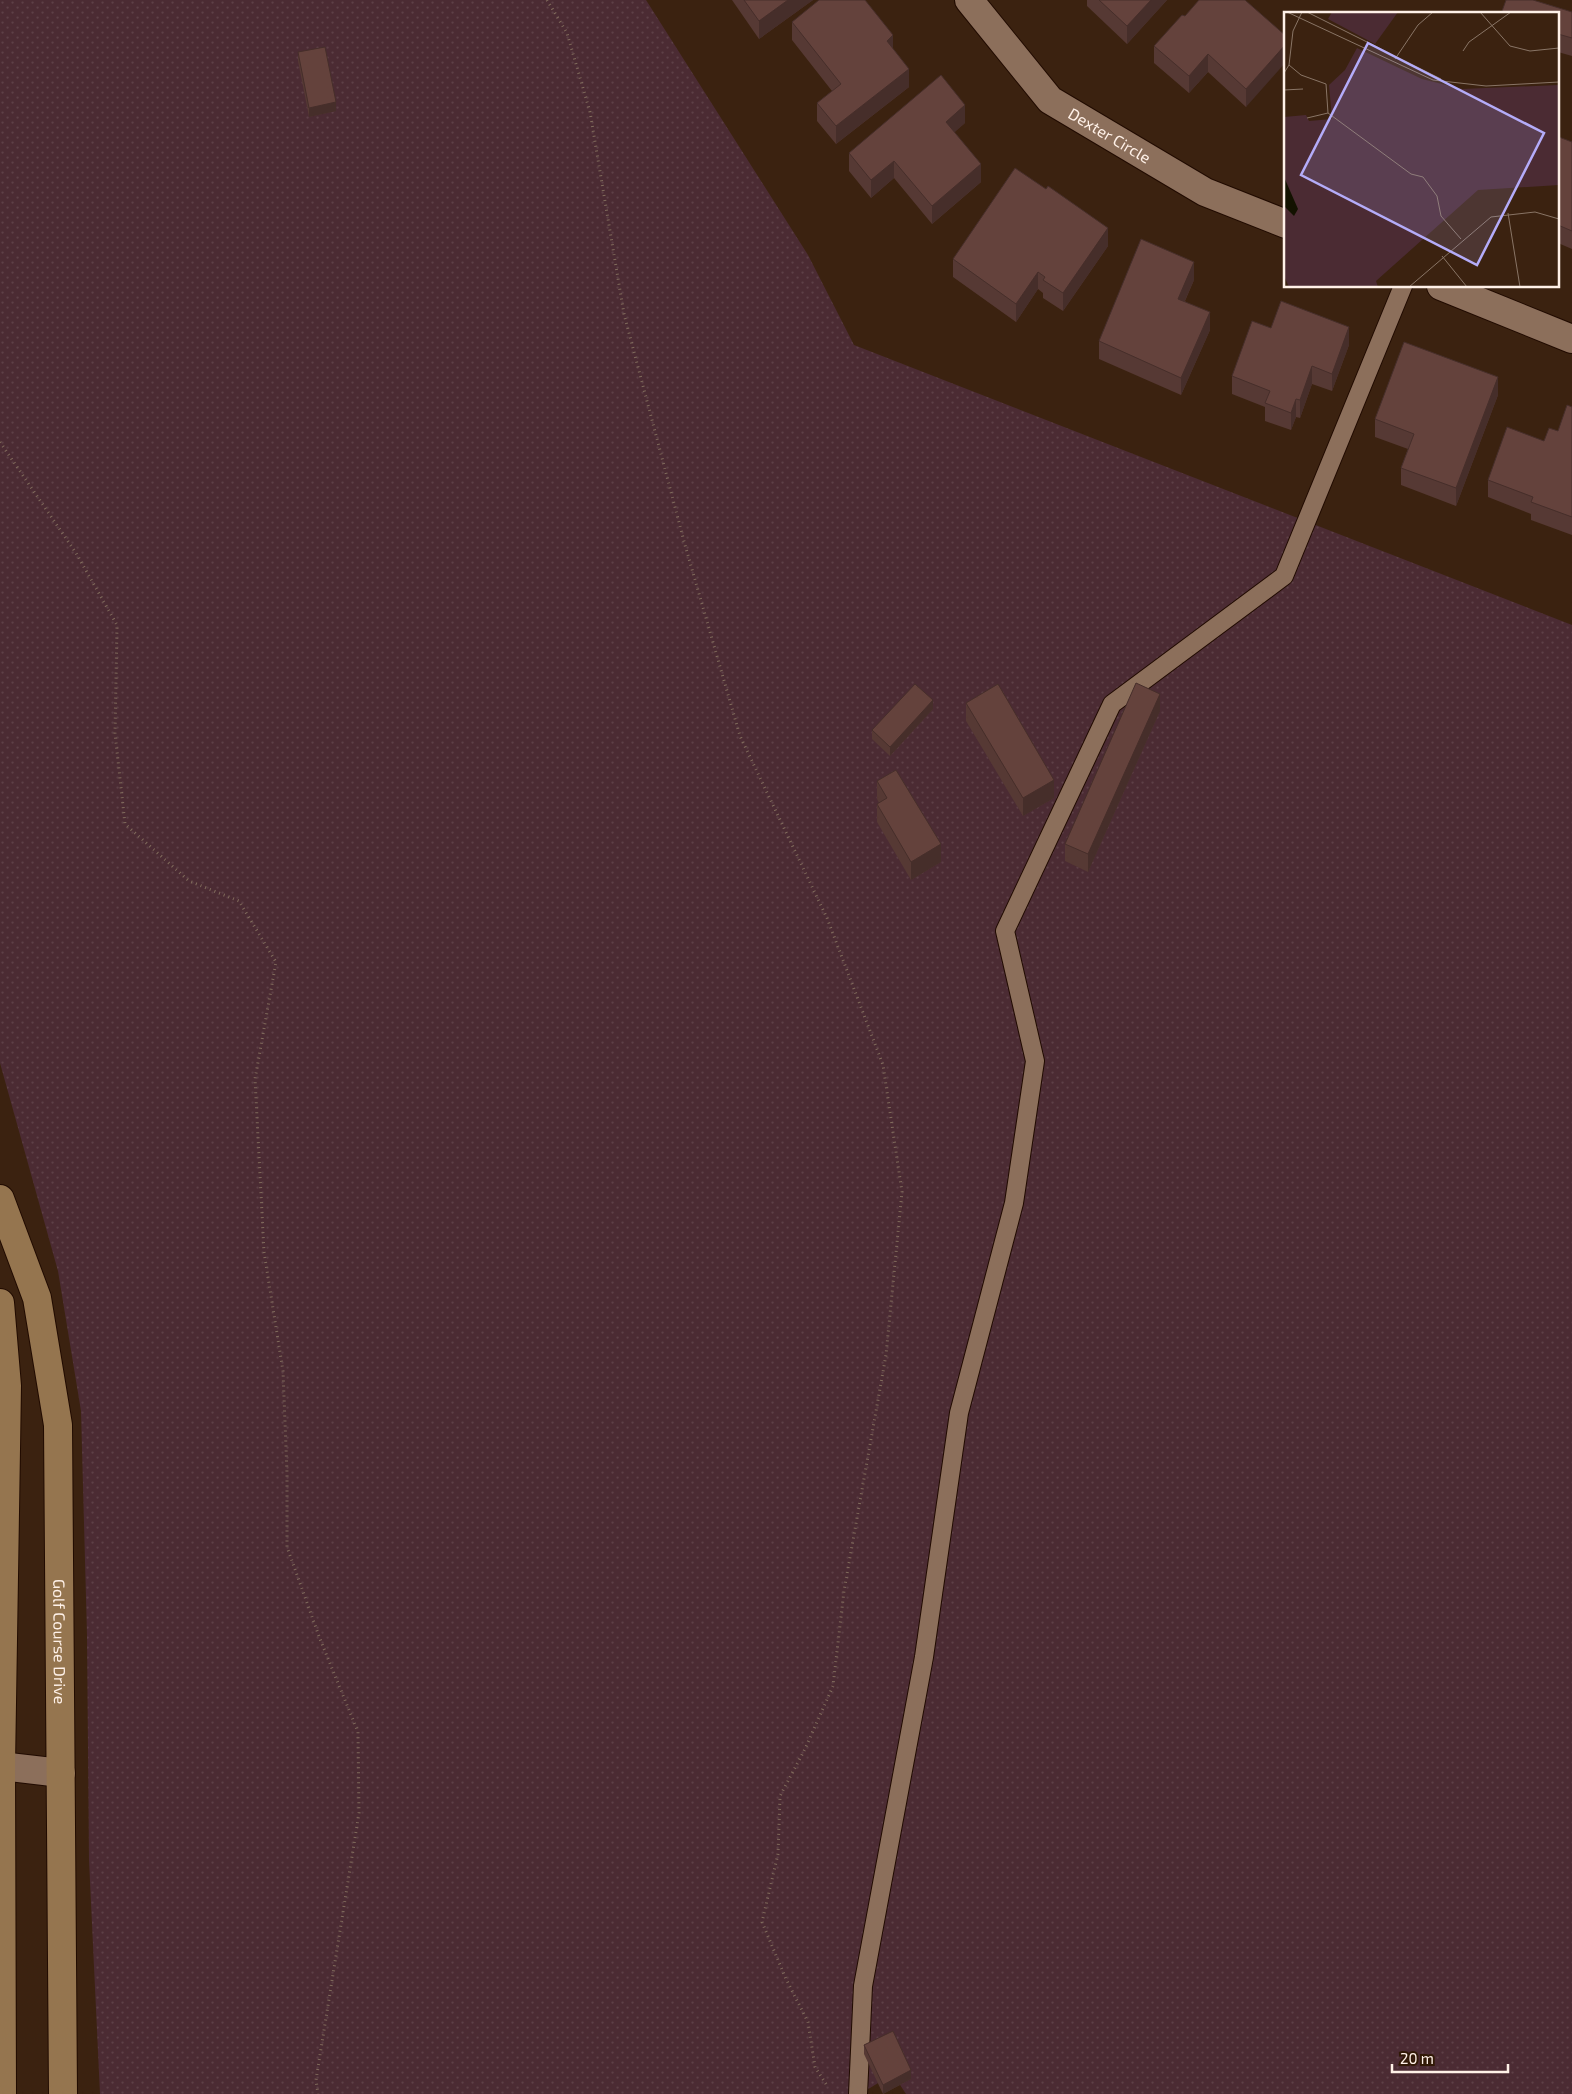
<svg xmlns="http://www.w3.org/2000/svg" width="1572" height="2094" font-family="'Exo 2',sans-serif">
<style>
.grass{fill:url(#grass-dots)}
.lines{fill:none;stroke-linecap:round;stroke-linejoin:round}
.lane-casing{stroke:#210b00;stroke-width:20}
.street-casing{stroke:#210b00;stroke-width:30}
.secondary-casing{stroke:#210b00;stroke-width:30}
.path{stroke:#806b5c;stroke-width:3;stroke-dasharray:1 4;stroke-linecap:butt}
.lane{stroke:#8c6f5b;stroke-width:18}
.street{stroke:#8c6f5b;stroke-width:28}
.secondary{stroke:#95754f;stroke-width:28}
.wall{fill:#563934}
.shaded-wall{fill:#462e2a}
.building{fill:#64423c;stroke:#462e2a}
.labels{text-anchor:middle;stroke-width:4;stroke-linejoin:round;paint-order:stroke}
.street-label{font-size:16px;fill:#fff1e8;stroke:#311906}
.inset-road{fill:none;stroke:#897566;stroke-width:1}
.view{fill:#b4acf9;fill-opacity:0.15;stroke:#b4acf9;stroke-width:2.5}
.inset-edge{fill:none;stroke:#fff1e8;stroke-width:2.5}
</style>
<defs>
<pattern id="grass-dots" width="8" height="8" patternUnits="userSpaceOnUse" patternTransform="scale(1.25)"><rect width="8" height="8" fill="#4b2b33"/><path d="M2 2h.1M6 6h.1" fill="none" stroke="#5d4047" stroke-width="1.8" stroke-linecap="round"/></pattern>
</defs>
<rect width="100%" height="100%" fill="#3b2210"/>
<path class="grass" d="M0 0H646L808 255 854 345 1572 625V2094H906L893 2074 860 2094H100L89 1860 87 1635 81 1411 58 1271 0 1063Z"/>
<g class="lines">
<defs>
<path id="lane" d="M858 2094 863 1986 924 1657 959 1413 1014 1203 1035 1061 1005 931 1112 704 1284 576 1403 286"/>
<g id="street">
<path id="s1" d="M969 0 1050 100 1205 192 1286 224"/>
<path d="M1441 286 1572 339"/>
<path d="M0 1766 61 1773"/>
</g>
<g id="secondary">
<path id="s2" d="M0 1199 37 1298 58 1425 63 2094"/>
<path d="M0 1303 7 1386 1 1766 2 2094"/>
</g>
</defs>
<use href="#lane" class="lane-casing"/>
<use href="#street" class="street-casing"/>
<use href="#secondary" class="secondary-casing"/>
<g class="path">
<path d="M547 0 567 33 590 112 624 314 685 545 740 736 827 918 883 1065 902 1192 886 1355 844 1591 833 1686 805 1749 780 1796 778 1854 762 1922 786 1979 808 2022 815 2067 828 2087"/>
<path d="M0 442 76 553 117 625 115 733 125 824 189 881 239 901 276 962 255 1079 264 1252 283 1371 287 1473V1547L320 1639 358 1732 359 1813 316 2080 318 2094"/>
</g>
<use href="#lane" class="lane"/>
<use href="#street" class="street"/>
<use href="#secondary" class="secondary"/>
</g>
<g class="wall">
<path d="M732 0H813L759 39Z"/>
<path d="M1087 0H1167L1127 44 1087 6Z"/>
<path d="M1572 12V56L1558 52V14Z"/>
<path d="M1185 16 1286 36 1246 107 1208 72 1189 93 1154 63V46Z"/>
<path d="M792 22 893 49 909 87 836 144 817 121V103L832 91 792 40Z"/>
<path d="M298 52 336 111 309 117 298 61Z"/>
<path d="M965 123 954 132 981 182 932 224 894 178 871 198 849 171V153Z"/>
<path d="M1558 138 1572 142V249L1558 243Z"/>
<path d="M1108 246 1063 311 1043 298V293L1038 289 1016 322 953 277V259Z"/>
<path d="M1194 280 1185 301 1210 330 1181 395 1099 359V341Z"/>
<path d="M1271 328 1349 345 1332 391 1312 384 1300 418 1296 417 1291 430 1265 421V407L1232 394V376Z"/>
<path d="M1498 395 1456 506 1401 485V468L1408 449 1375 437V419Z"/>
<path d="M1572 407V535L1531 520V514L1488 497V480L1558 431Z"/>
<path d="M966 703 1054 798 1023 816 966 721Z"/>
<path d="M933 709 890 756 872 739V730Z"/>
<path d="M1160 711 1088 872 1065 861V844Z"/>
<path d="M877 781 941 862 911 880 877 822V804L879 803 877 799Z"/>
<path d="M864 2045 911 2079 883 2094 864 2054Z"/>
</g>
<g class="shaded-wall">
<path d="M788 0H813L759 39V21Z"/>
<path d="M1151 0H1167L1127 44V26Z"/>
<path d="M893 35V53L887 41Z"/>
<path d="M1286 44V62L1246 107V89Z"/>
<path d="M1208 54V72L1189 93V76Z"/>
<path d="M909 69V87L836 144V126Z"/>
<path d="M336 102V111L309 117V108Z"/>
<path d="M965 105V123L946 140V122Z"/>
<path d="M894 161V178L871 198V180Z"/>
<path d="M981 164V182L932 224V206Z"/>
<path d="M1108 228V246L1063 311V293Z"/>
<path d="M1194 262V280L1178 316V299Z"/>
<path d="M1038 272V289L1016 322V304Z"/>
<path d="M1210 312V330L1181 395V378Z"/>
<path d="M1349 327V345L1332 391V374Z"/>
<path d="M1312 366V384L1300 418V400Z"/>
<path d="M1498 377V395L1456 506V488Z"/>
<path d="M1296 399V417L1291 430V413Z"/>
<path d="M1160 694V711L1088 872V854Z"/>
<path d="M933 700V709L890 756V747Z"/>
<path d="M1054 780V798L1023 816V798Z"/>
<path d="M941 844V862L911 880V862Z"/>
<path d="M911 2070V2079L883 2094V2085Z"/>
</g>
<g class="building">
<path d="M744 0H788L759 21Z"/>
<path d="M819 0H865L893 35 887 41 909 69 836 126 817 103 841 84 792 22Z"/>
<path d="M1099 0H1151L1127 26Z"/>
<path d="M1199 0H1245L1286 36V44L1246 89 1208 54 1189 76 1154 46 1182 15 1185 16Z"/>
<path d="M1506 0H1533L1572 12V38L1558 34V14H1501Z"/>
<path d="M325 47 336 102 309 108 298 52Z"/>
<path d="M941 75 965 105 946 122 981 164 932 206 894 161 871 180 849 153Z"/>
<path d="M1559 137 1572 142V231L1558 225Z"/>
<path d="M1015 168 1046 189 1048 186 1108 228 1063 293 1043 280 1045 277 1038 272 1016 304 953 259Z"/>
<path d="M1141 239 1194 262 1178 299 1210 312 1181 378 1099 341Z"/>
<path d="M1281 301 1349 327 1332 374 1312 366 1300 400 1296 399 1291 413 1265 403 1270 391 1232 376 1252 321 1271 328Z"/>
<path d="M1404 342 1498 377 1456 488 1401 468 1414 434 1375 419Z"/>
<path d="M1567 405 1572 407V517L1531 502 1533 497 1488 480 1507 427 1544 441 1549 428 1558 431Z"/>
<path d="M1136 683 1160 694 1088 854 1065 844Z"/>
<path d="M915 684 933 700 890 747 872 730Z"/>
<path d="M998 684 1054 780 1023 798 966 703Z"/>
<path d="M896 770 941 844 911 862 877 804 887 798 877 781Z"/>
<path d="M893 2031 911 2070 883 2085 864 2045Z"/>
</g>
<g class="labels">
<g class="street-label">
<text dy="6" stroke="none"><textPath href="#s1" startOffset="198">Dexter Circle</textPath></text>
<text dy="6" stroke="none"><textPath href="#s2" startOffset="451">Golf Course Drive</textPath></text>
</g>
</g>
<g transform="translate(1284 12)">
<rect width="275" height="275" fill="#3b2210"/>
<path d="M48 0H114L91 32 44 7ZM73 36 138 67 178 77 275 73V173L194 178 92 269 94 275H5L0 264V105L22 103 25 109 48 107 45 73 61 58Z" fill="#4b2b33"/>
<path d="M0 165 14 197 10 204 0 194Z" fill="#131200"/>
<path class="inset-road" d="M3 0 149 68 202 74 275 70M23 0 157 67M196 0 226 34 246 39 275 36M179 39 185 30 227 0M111 47 134 13 149 0M5 53 17 63 42 72 44 101 23 106M0 61 5 53 9 19 18 0M0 78 19 77M44 101 127 162 139 165 153 184 157 204 177 227M224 201 236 275M158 244 183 275M125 275 207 205 251 200 275 207"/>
<path class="view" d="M84 31 260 121 193 253 17 163Z"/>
<rect width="275" height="275" class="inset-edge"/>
</g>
<path d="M1392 2064v8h116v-8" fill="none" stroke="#fff1e8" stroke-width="2.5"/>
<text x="1400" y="2064" font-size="15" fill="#fff1e8" stroke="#311906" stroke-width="4" paint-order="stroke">20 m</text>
</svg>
